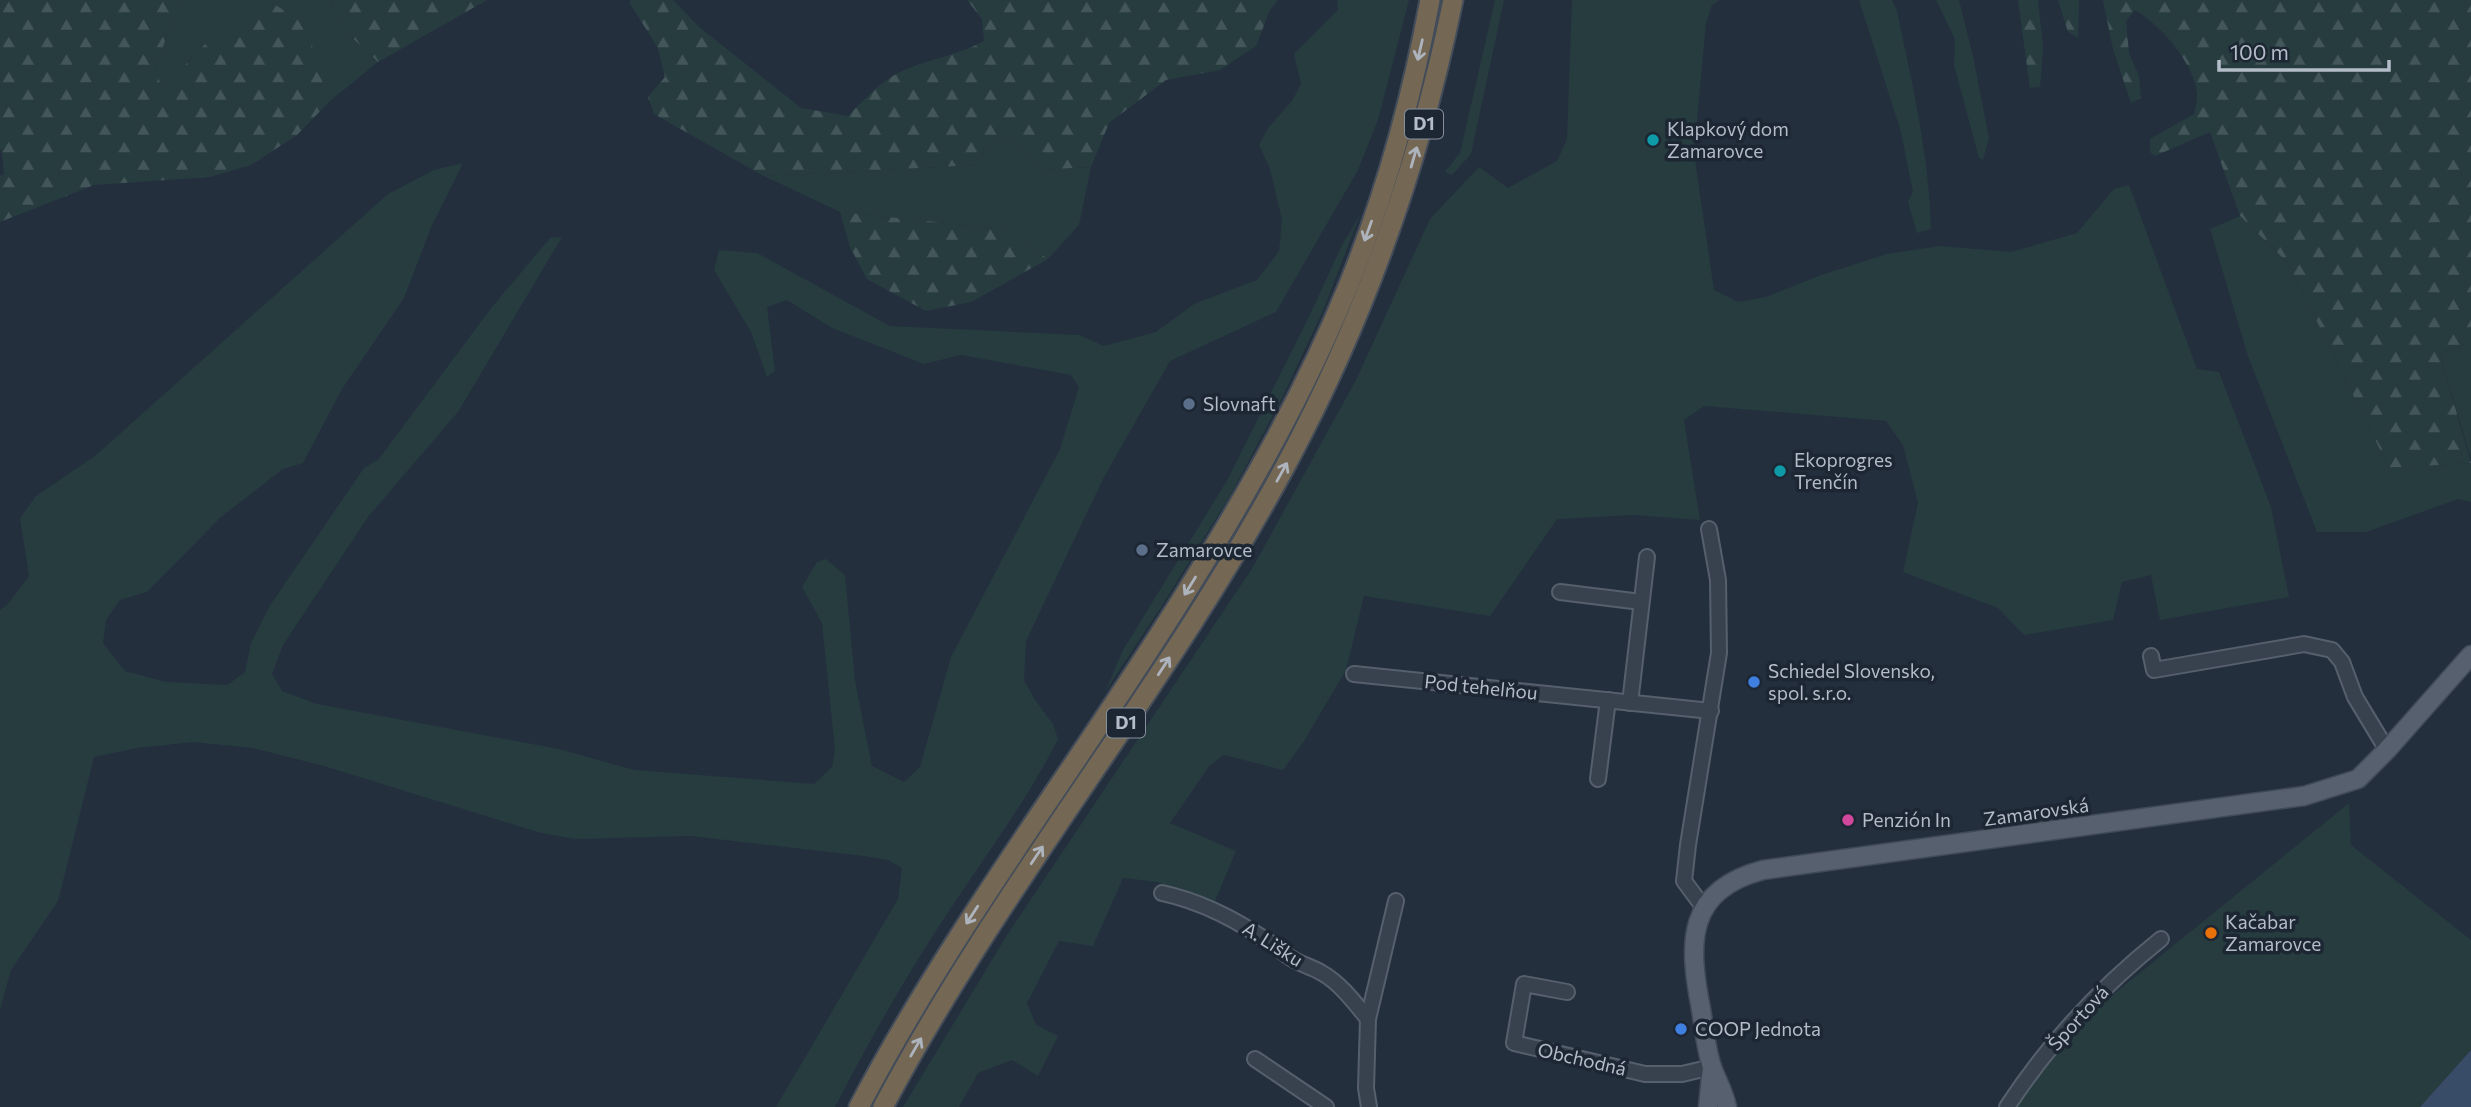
<svg xmlns="http://www.w3.org/2000/svg" width="2471" height="1107" font-family="Commissioner,sans-serif">
<style>
.green{fill:#263c3f}
.forest{fill:url(#forest-firs)}
.water{fill:#394c67}
.lines{fill:none;stroke-linecap:round;stroke-linejoin:round}
.minor-casing{stroke:#565f6c;stroke-width:18}
.major-casing{stroke:#414a57;stroke-width:21}
.highway-casing{stroke:#434c59;stroke-width:23}
.minor{stroke:#38414e;stroke-width:14}
.major{stroke:#56606e;stroke-width:18}
.highway{stroke:#746855;stroke-width:19}
.oneway{stroke:#aeb4bd}
.culture-dot{fill:#0f9aa8;stroke:#1d2633;stroke-width:2.5}
.service-dot{fill:#5c6f8a;stroke:#1d2633;stroke-width:2.5}
.shop-dot{fill:#3f7fe0;stroke:#1d2633;stroke-width:2.5}
.hotel-dot{fill:#d1479c;stroke:#1d2633;stroke-width:2.5}
.food-dot{fill:#e8710a;stroke:#1d2633;stroke-width:2.5}
.labels{text-anchor:middle;stroke-width:7;stroke-linejoin:round;paint-order:stroke}
.shield{fill:#1d2633;stroke:#878f9c;stroke-width:2}
.shield-label{font-size:18px;font-weight:bold;fill:#b4bcc9}
.poi-label{font-size:19px;fill:#b4bcc9;stroke:#1d2633;text-anchor:start}
.street-label{font-size:19px;fill:#b4bcc9;stroke:#1d2633}
</style>
<defs>
<pattern id="forest-firs" width="22" height="20" patternUnits="userSpaceOnUse" patternTransform="scale(1.75)"><rect width="22" height="20" fill="#263c3f"/><path d="M5 1l3.5 6h-7zM16 11l3.5 6h-7z" fill="#435659"/></pattern>
</defs>
<rect width="100%" height="100%" fill="#242f3e"/>
<g class="green">
<path d="M175 0H331L344 30 378 62 330 101 317 66 211 38 161 90 155 68 179 4Z"/>
<path d="M1337 0H1409L1378 120 1358 170 1276 312 1170 361 1104 477 1026 641 1024 680 1035 700 1053 724 1058 739C1027 801 985 856 947 914 906 976 869 1041 835 1107H776L898 899 902 868 888 860 864 856 690 836 575 839 541 833 324 766 253 748 193 742 137 748 94 757 58 901 11 970 0 1010V610L7 605 29 576 20 518 36 496 95 456 388 194 434 170 463 163 432 225 404 298 342 389 303 463 283 469 221 517 147 592 120 600 106 620 103 643 125 671 166 682 227 685 245 672 251 643 269 607 364 468 378 460 492 307 550 238 562 237 458 412 368 517 283 645 272 674 282 691 317 704 559 749 634 770 814 784 832 767 835 750 822 623 802 587 817 562 826 559 845 575 855 681 872 766 904 782 920 767 951 657 1060 449 1079 387 1071 375 961 355 924 364 832 328 787 300 767 307 775 371 767 377 751 332 714 270 719 250 757 253 890 326 1079 335 1104 346 1156 332 1194 304 1257 280 1279 251 1282 220 1270 169 1259 145 1268 128 1292 101 1301 84 1294 54 1338 10Z"/>
<path d="M1495 0H1504L1471 154 1452 175 1445 172 1460 153Z"/>
<path d="M1572 0H1720L1712 5 1706 23 1694 153 1714 290 1738 302 1766 297 1821 275 1887 254 1940 246 2011 252 2077 233 2114 189 2129 185 2197 369 2219 372 2271 507 2289 597 2160 620 2151 575 2122 582 2113 620 2024 635 1998 608 1903 572 1918 503 1903 445 1886 421 1704 406 1684 420 1700 520 1634 515 1557 519 1490 616 1364 596 1346 670 1304 741 1283 770 1224 755 1210 765 1170 823 1236 851 1213 906 1158 882 1123 878 1093 946 1059 941 1027 1003 1036 1025 1058 1036 1038 1076 1012 1060 978 1073 959 1107H903L1007 935 1253 567 1356 380 1430 219 1479 167 1508 188 1557 161 1567 139Z"/>
<path d="M1859 0H1892L1897 11C1912 83 1929 154 1931 229L1917 233 1908 202 1913 192 1901 132Z"/>
<path d="M1936 0H1959L1973 56 1989 138 1983 160 1979 158 1954 65 1955 39Z"/>
<path d="M991 137 1017 143 1039 170 1091 167 1079 225 1048 259 1006 229 840 212 764 176 978 165Z"/>
<path d="M1360 215 1323 311 1281 400 1230 496 1165 601 1105 692 1123 650 1228 479 1307 321 1342 245Z"/>
<path d="M2240 216 2288 263 2389 468 2471 463V502L2458 499 2366 532H2317L2248 356 2210 229Z"/>
<path d="M2471 342V459L2440 354Z"/>
<path d="M2349 803 2351 845 2471 940V1050L2420 1107H2011L2067 1032Z"/>
</g>
<g class="forest">
<path d="M0 0H175L179 4 155 68 162 89 211 38 274 4 305 24 330 101 297 135 251 165 210 177 94 185 0 222V176L4 174 2 152 0 148Z"/>
<path d="M331 0H487L378 62 344 30Z"/>
<path d="M631 0H673L699 27 801 108 848 116C865 99 883 78 907 69 933 58 959 55 984 41L982 19 967 0H1278L1270 10 1256 46 1220 70 1166 80 1109 123 1091 167 1039 170 1017 143 991 137 978 165 764 176 654 114 648 97 665 77 658 48 629 2Z"/>
<path d="M2018 0H2038L2043 48 2040 87 2030 88Z"/>
<path d="M2058 0H2079L2078 38 2068 32Z"/>
<path d="M2103 0H2471V342L2440 354 2471 463 2389 468 2288 263 2240 216 2210 132 2155 156 2150 152V139L2194 114C2195 109 2197 102 2197 97 2198 67 2160 24 2135 10L2126 21 2129 53 2139 76 2141 98 2131 103 2113 49Z"/>
<path d="M840 212 1006 229 1048 259 971 302 926 311 867 279 850 247Z"/>
</g>
<path class="water" d="M2471 1050V1107H2420Z"/>
<g class="lines">
<defs>
<g id="minor">
<path d="M1560 592 1641 602"/>
<path d="M2151 656 2154 670 2304 644 2332 650 2342 662 2355 697 2387 750"/>
<path d="M1354 674 1711 711"/>
<path d="M1630 703 1647 557"/>
<path d="M1598 779 1608 700"/>
<path d="M1162 893C1209 903 1250 927 1288 956 1298 964 1311 966 1322 973 1340 983 1355 1003 1368 1019"/>
<path d="M1704 908 1684 881 1688 845 1719 653 1718 580 1709 529"/>
<path d="M1567 992 1524 984 1514 1043 1645 1074H1682L1712 1067"/>
<path d="M1255 1059 1326 1107"/>
<path d="M1369 1107 1366 1088 1368 1019 1396 901"/>
<path d="M2007 1107C2049 1043 2101 987 2161 939"/>
</g>
<g id="major">
<path d="M1708 1107 1712 1067"/>
<path d="M1727 1107C1724 1092 1717 1081 1712 1067 1706 1049 1704 1028 1701 1009 1688 943 1686 890 1763 870L2304 796 2358 779 2387 750 2471 655"/>
</g>
<g id="highway">
<path d="M859 1107C955 924 1082 761 1190 586 1250 489 1306 390 1349 284 1386 193 1412 97 1430 0"/>
<path d="M883 1107C1002 882 1168 686 1288 461 1366 315 1420 162 1453 0"/>
</g>
</defs>
<use href="#minor" class="minor-casing"/>
<use href="#major" class="major-casing"/>
<use href="#highway" class="highway-casing"/>
<use href="#minor" class="minor"/>
<use href="#major" class="major"/>
<use href="#highway" class="highway"/>
</g>
<defs><path id="oneway-shaft" d="M-6 0H5M1.5-3L5.5 0L1.5 3" fill="none" stroke-width="1.6" stroke-linecap="round" stroke-linejoin="round" transform="scale(1.75)"/></defs>
<g class="oneway">
<use href="#oneway-shaft" transform="translate(1420 50) rotate(103)"/>
<use href="#oneway-shaft" transform="translate(1414 157) rotate(-74)"/>
<use href="#oneway-shaft" transform="translate(1368 231) rotate(110)"/>
<use href="#oneway-shaft" transform="translate(1282 472) rotate(-61)"/>
<use href="#oneway-shaft" transform="translate(1190 586) rotate(122)"/>
<use href="#oneway-shaft" transform="translate(1164 666) rotate(-57)"/>
<use href="#oneway-shaft" transform="translate(1037 855) rotate(-56)"/>
<use href="#oneway-shaft" transform="translate(972 915) rotate(123)"/>
<use href="#oneway-shaft" transform="translate(916 1047) rotate(-60)"/>
</g>
<g class="culture-dot">
<circle cx="1653" cy="140" r="7"/>
<circle cx="1780" cy="471" r="7"/>
</g>
<g class="service-dot">
<circle cx="1189" cy="404" r="7"/>
<circle cx="1142" cy="550" r="7"/>
</g>
<g class="shop-dot">
<circle cx="1754" cy="682" r="7"/>
<circle cx="1681" cy="1029" r="7"/>
</g>
<circle class="hotel-dot" cx="1848" cy="820" r="7"/>
<circle class="food-dot" cx="2211" cy="933" r="7"/>
<g class="labels">
<g class="shield">
<rect x="1405" y="109.5" width="38" height="29" rx="5"/>
<rect x="1107" y="708.5" width="38" height="29" rx="5"/>
</g>
<g class="shield-label">
<text x="1424" y="130">D1</text>
<text x="1126" y="729">D1</text>
</g>
<g class="poi-label">
<text x="1667" y="136">Klapkový dom<tspan x="1667" dy="22">Zamarovce</tspan></text>
<text x="1203" y="411">Slovnaft</text>
<text x="1794" y="467">Ekoprogres<tspan x="1794" dy="22">Trenčín</tspan></text>
<text x="1156" y="557">Zamarovce</text>
<text x="1768" y="678">Schiedel Slovensko,<tspan x="1768" dy="22">spol. s.r.o.</tspan></text>
<text x="1862" y="827">Penzión In</text>
<text x="2225" y="929">Kačabar<tspan x="2225" dy="22">Zamarovce</tspan></text>
<text x="1695" y="1036">COOP Jednota</text>
</g>
<g class="street-label">
<text transform="translate(1481 687) rotate(6)" y="7">Pod tehelňou</text>
<text transform="translate(2036 812) rotate(-8)" y="7">Zamarovská</text>
<text transform="translate(1273 944) rotate(32)" y="7">A. Lišku</text>
<text transform="translate(2078 1018) rotate(-48)" y="7">Športová</text>
<text transform="translate(1582 1059) rotate(13)" y="7">Obchodná</text>
</g>
</g>
<path d="M2219 60v10h170v-10" fill="none" stroke="#b4bcc9" stroke-width="3.5"/>
<text x="2230" y="60" font-size="21" fill="#b4bcc9" stroke="#1d2633" stroke-width="5" paint-order="stroke">100 m</text>
</svg>
